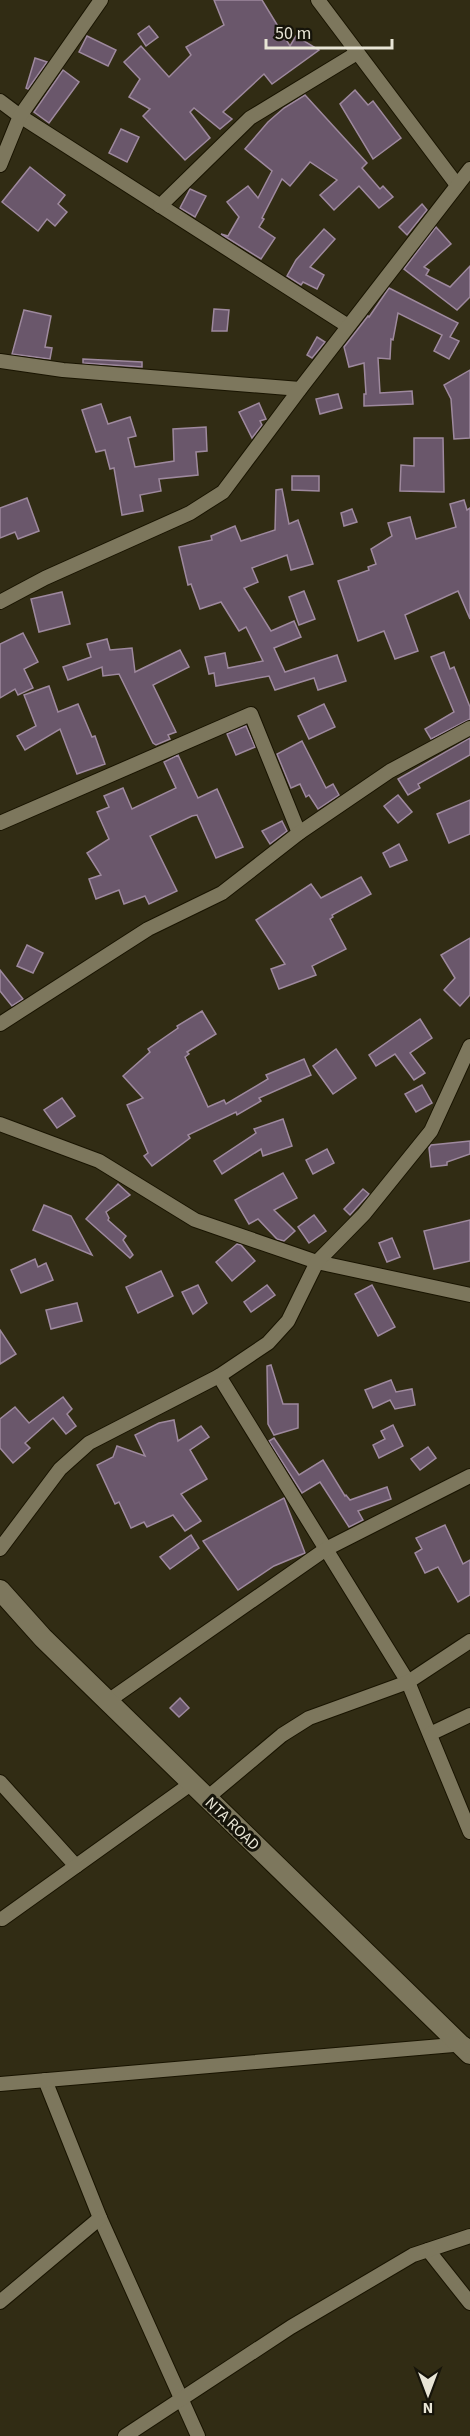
<svg xmlns="http://www.w3.org/2000/svg" width="470" height="2436" font-family="'Source Sans 3',sans-serif">
<style>
.building{fill:#6a576b;stroke:#9e899e;stroke-width:1.5}
.lines{fill:none;stroke-linecap:round;stroke-linejoin:round}
.street-casing{stroke:#191400;stroke-width:16}
.secondary-casing{stroke:#191400;stroke-width:22}
.street{stroke:#7d775d;stroke-width:14}
.secondary{stroke:#7d775d;stroke-width:20}
.labels{text-anchor:middle;stroke-width:6;stroke-linejoin:round;paint-order:stroke}
.street-label{font-size:16px;fill:#e8e5d6;stroke:#16140a}
</style>
<rect width="100%" height="100%" fill="#312c14"/>
<g class="building">
<path d="M214 0H262L290 46 296 36 319 50 272 84 264 74 223 112 232 119 220 129 194 108 190 112 210 138 185 160 143 116 150 109 129 97 140 79 124 62 141 46 169 77 191 55 186 47 224 25Z"/>
<path d="M149 26 158 37 146 46 138 34Z"/>
<path d="M87 36 116 50 108 66 79 52Z"/>
<path d="M35 58 47 62 28 89 26 88Z"/>
<path d="M63 70 79 82 49 123 34 112Z"/>
<path d="M355 90 368 105 373 101 401 138 373 159 340 104Z"/>
<path d="M305 95 367 163 362 168 380 189 383 186 393 197 379 208 359 186 334 210 320 195 337 180 310 162 290 186 282 179 262 218 264 219 259 227 275 238 261 259 221 234 228 236 239 217 227 202 248 186 258 198 272 171 245 149 268 122 284 108Z"/>
<path d="M121 129 139 137 127 162 109 153Z"/>
<path d="M30 167 65 195 58 204 67 212 55 226 47 219 38 231 2 202Z"/>
<path d="M190 189 206 196 195 217 180 208Z"/>
<path d="M422 204 427 210 407 235 399 227Z"/>
<path d="M436 227 451 244 424 267 429 270 426 275 450 287 470 266V297L457 310 404 269Z"/>
<path d="M324 229 335 239 310 267 324 275 317 289 303 282 301 285 287 276 296 260Z"/>
<path d="M389 288 458 323 450 337 459 341 449 359 434 351 442 335 398 313 393 340 391 339 390 359 378 358 380 393 412 391 413 404 364 406V394H366L364 363 349 367 344 347 368 316 369 317Z"/>
<path d="M214 309 229 310 227 331H212Z"/>
<path d="M24 310 51 316 45 347 52 348 50 359 12 354Z"/>
<path d="M317 337 325 342 312 358 307 355Z"/>
<path d="M83 359 142 362V367L83 363Z"/>
<path d="M470 370V438L454 439 451 399 444 385Z"/>
<path d="M338 394 342 408 320 414 316 399Z"/>
<path d="M259 403 266 419 260 421 262 425 252 438 239 412Z"/>
<path d="M101 404 108 424 130 417 136 436 128 438 135 467 174 461 173 429 206 427 207 451 196 452 198 475 159 479 161 491 140 495 143 511 122 515 114 468 110 469 105 450 96 452 82 410Z"/>
<path d="M414 438H443L444 492 400 491 401 465 414 466Z"/>
<path d="M292 476H319V491L292 490Z"/>
<path d="M282 489 289 524 298 520 313 564 291 570 287 555 252 568 258 582 244 588 271 631 294 621 301 637 274 648 285 672 337 655 346 681 318 690 314 678 275 690 269 676 216 686 214 673 209 674 205 657 225 653 228 668 263 661 246 627 239 631 221 602 200 609 191 584 188 585 179 547 212 540 211 536 235 526 241 541 275 530 276 490Z"/>
<path d="M27 498 39 531 18 539 15 532 0 538V508Z"/>
<path d="M464 500 467 510 470 508V619L458 591 405 615 418 651 395 659 384 631 358 641 338 581 369 570 368 567 376 564 371 549 392 536 388 523 410 517 416 539 456 527 450 504Z"/>
<path d="M352 509 357 522 344 526 341 513Z"/>
<path d="M304 591 315 619 299 625 289 597Z"/>
<path d="M62 592 70 624 39 632 31 599Z"/>
<path d="M23 633 38 662 24 669 33 688 18 695 15 689 0 698V644Z"/>
<path d="M107 639 110 650 132 648 135 672 180 650 189 667 153 685 176 732 168 735 170 739 156 745 153 743 119 674 103 676 102 667 68 680 63 667 91 657 87 644Z"/>
<path d="M444 652 450 669 454 667 470 707V719L431 739 425 729 454 712 431 657Z"/>
<path d="M49 686 58 712 78 704 92 737 95 736 105 764 77 774 60 729 25 750 17 736 36 726 24 695Z"/>
<path d="M324 704 335 727 309 739 298 716Z"/>
<path d="M246 726 255 747 236 755 227 734Z"/>
<path d="M470 738V755L418 784 420 788 408 795 398 779Z"/>
<path d="M302 741 326 788 333 784 339 795 318 809 309 795 306 797 300 784 291 788 277 754Z"/>
<path d="M178 755 198 798 217 789 243 847 216 858 197 815 192 816 150 836 177 891 149 904 145 896 124 904 119 890 96 899 89 879 101 875 87 853 109 839 97 812 109 807 104 796 123 788 132 809 176 788 164 762Z"/>
<path d="M398 795 412 812 398 823 384 806Z"/>
<path d="M470 800V834L449 843 437 814Z"/>
<path d="M282 821 287 831 270 844 262 831Z"/>
<path d="M399 844 407 860 390 867 383 853Z"/>
<path d="M361 877 371 894 332 915 333 917 330 919 346 949 312 966 316 975 279 989 271 969 285 964 256 920 311 884 321 898Z"/>
<path d="M470 938V995L460 1006 444 990 455 978 441 955Z"/>
<path d="M27 945 43 953 33 973 17 966Z"/>
<path d="M0 970 23 999 12 1006 0 991Z"/>
<path d="M202 1011 216 1034 187 1052 189 1054 185 1057 208 1107 224 1100 226 1104 268 1079 266 1075 304 1059 311 1075 259 1098 261 1101 237 1115 236 1112 188 1135 190 1138 152 1166 144 1156 148 1153 127 1105 143 1098 123 1076 150 1052 148 1049 178 1028 177 1026Z"/>
<path d="M420 1019 432 1038 410 1053 425 1073 414 1080 395 1054 376 1066 369 1055Z"/>
<path d="M336 1049 356 1078 333 1094 313 1066Z"/>
<path d="M422 1085 432 1103 416 1112 405 1094Z"/>
<path d="M62 1098 75 1116 57 1128 44 1110Z"/>
<path d="M283 1119 292 1146 263 1156 261 1149 222 1174 214 1161 256 1133 254 1129Z"/>
<path d="M470 1141V1154L447 1162V1165L431 1167 429 1148 431 1145Z"/>
<path d="M327 1149 334 1163 313 1174 306 1160Z"/>
<path d="M283 1173 297 1198 274 1210 295 1231 284 1241 277 1239 258 1219 249 1224 235 1200Z"/>
<path d="M118 1184 130 1195 106 1212 109 1218 108 1220 126 1236 123 1240 133 1255 130 1258 86 1219Z"/>
<path d="M363 1189 369 1194 350 1215 344 1209Z"/>
<path d="M44 1205 71 1216 92 1255 33 1230Z"/>
<path d="M314 1215 326 1231 309 1243 298 1227Z"/>
<path d="M470 1220V1261L434 1269 424 1231Z"/>
<path d="M392 1238 400 1257 387 1262 379 1243Z"/>
<path d="M237 1244 241 1245 255 1261 232 1281 216 1262Z"/>
<path d="M35 1259 38 1267 46 1263 53 1280 21 1293 11 1270Z"/>
<path d="M161 1271 173 1296 138 1313 126 1287Z"/>
<path d="M198 1285 207 1303 193 1314 182 1292Z"/>
<path d="M267 1285 275 1295 251 1312 244 1302Z"/>
<path d="M372 1285 395 1327 378 1336 355 1294Z"/>
<path d="M77 1303 82 1321 51 1329 46 1310Z"/>
<path d="M0 1330 16 1354 0 1364Z"/>
<path d="M271 1365 283 1404H298V1428L274 1435 268 1424 267 1366Z"/>
<path d="M391 1380 396 1392 412 1389 415 1405 395 1409 390 1400 373 1408 365 1390Z"/>
<path d="M63 1397 72 1409 67 1414 76 1426 66 1434 53 1418 25 1443 30 1448 13 1463 0 1448V1419L15 1407 29 1423Z"/>
<path d="M174 1420 178 1441 201 1426 209 1437 190 1450 207 1479 181 1494 201 1521 185 1531 173 1515 147 1527 144 1522 131 1528 119 1502 115 1504 97 1465 113 1457 117 1446 145 1456 135 1435 159 1423Z"/>
<path d="M393 1425 403 1446 379 1458 373 1445 385 1439 381 1431Z"/>
<path d="M274 1438 299 1475 323 1460 345 1496 346 1495 350 1500 387 1487 391 1499 358 1511 363 1520 349 1527 320 1482 302 1493 269 1441Z"/>
<path d="M428 1447 436 1458 420 1470 411 1459Z"/>
<path d="M284 1498 305 1553 274 1566 238 1590 203 1541Z"/>
<path d="M445 1525 463 1564 470 1560V1595L458 1602 438 1567 425 1573 415 1553 422 1549 416 1538Z"/>
<path d="M191 1535 199 1548 170 1569 160 1557Z"/>
<path d="M180 1698 189 1708 179 1717 170 1708Z"/>
</g>
<g class="lines">
<defs>
<g id="street">
<path d="M318 0 457 185"/>
<path d="M0 101 20 116 348 326"/>
<path d="M0 165 20 116 101 0"/>
<path d="M160 206 250 118 357 53"/>
<path d="M0 361 63 370 300 389"/>
<path d="M0 602 45 578 190 513 223 492 300 389 470 169"/>
<path d="M0 823 251 714 299 833"/>
<path d="M0 1024 148 929 222 893 299 833 390 771 470 728"/>
<path d="M0 1124 99 1161 195 1220 317 1262 470 1295"/>
<path d="M219 1376 408 1682 470 1832"/>
<path d="M0 1549 60 1469 89 1443 219 1376 268 1343 288 1321 317 1262 364 1214 431 1131 470 1046"/>
<path d="M108 1701 326 1549 470 1476"/>
<path d="M430 1734 470 1715"/>
<path d="M0 1782 76 1866"/>
<path d="M207 1798 282 1735 309 1718 408 1682 470 1641"/>
<path d="M2 1919 192 1783"/>
<path d="M45 2080 100 2218 198 2436"/>
<path d="M0 2084 465 2044"/>
<path d="M428 2250 470 2303"/>
<path d="M0 2302 100 2218"/>
<path d="M125 2436 291 2327 413 2255 470 2236"/>
</g>
<path id="secondary" d="M0 1590 43 1638 470 2054"/>
</defs>
<use href="#street" class="street-casing"/>
<use href="#secondary" class="secondary-casing"/>
<use href="#street" class="street"/>
<use href="#secondary" class="secondary"/>
</g>
<g class="labels">
<g class="street-label">
<text transform="translate(233 1823) rotate(44)" y="6">NTA ROAD</text>
</g>
</g>
<g transform="translate(428 2394) rotate(180)" stroke="#16140a" stroke-width="4.5" paint-order="stroke">
<path d="M0-4.5L10 22L0 15L-10 22Z" fill="#e8e5d6"/>
<text y="-9" font-size="16" font-weight="bold" text-anchor="middle" fill="#e8e5d6">N</text>
</g>
<path d="M266 39v9h126v-9" fill="none" stroke="#e8e5d6" stroke-width="3"/>
<text x="275" y="39" font-size="18" fill="#e8e5d6" stroke="#16140a" stroke-width="4.5" paint-order="stroke">50 m</text>
</svg>
